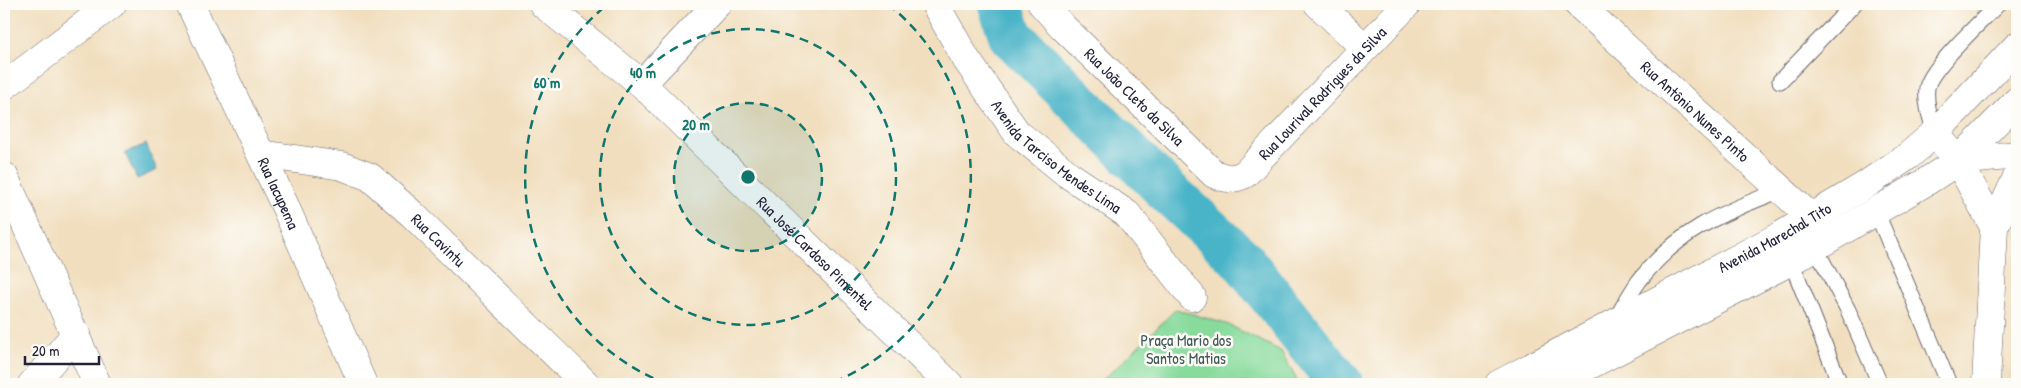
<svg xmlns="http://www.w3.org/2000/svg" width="2021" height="388" font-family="'Patrick Hand',sans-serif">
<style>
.green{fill:#88db9d;stroke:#557e6c}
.water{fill:#4ab4c8;stroke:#366b82}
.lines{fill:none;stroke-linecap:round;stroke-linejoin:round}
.river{stroke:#4ab4c8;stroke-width:45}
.lane-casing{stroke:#6a6469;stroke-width:17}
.street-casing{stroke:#6a6469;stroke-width:29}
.primary-casing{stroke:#6a6469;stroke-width:29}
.lane{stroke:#fff;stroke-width:15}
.street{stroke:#fff;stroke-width:28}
.primary{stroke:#fff;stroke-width:28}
.ring{fill:none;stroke:#0f766e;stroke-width:2.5;stroke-dasharray:9 6}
.labels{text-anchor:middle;stroke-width:5;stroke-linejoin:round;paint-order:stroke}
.street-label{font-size:16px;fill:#22223b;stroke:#fdfcf7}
.park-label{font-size:16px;fill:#415a58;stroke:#fdfcf7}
.centre{fill:#0f766e;stroke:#fdfcf7;stroke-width:2.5}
.ring-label{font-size:15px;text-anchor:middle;font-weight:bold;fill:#0f766e;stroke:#fdfcf7;stroke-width:5;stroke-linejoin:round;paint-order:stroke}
</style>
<rect width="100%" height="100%" fill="#fdfcf7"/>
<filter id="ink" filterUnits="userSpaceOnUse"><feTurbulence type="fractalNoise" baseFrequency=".02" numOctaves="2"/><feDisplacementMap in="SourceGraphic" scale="10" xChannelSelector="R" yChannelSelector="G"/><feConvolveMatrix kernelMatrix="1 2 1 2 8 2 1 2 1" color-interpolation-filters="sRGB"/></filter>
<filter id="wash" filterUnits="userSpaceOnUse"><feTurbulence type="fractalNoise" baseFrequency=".0096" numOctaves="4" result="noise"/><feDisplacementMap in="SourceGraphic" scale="20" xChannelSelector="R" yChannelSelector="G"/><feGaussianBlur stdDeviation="1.12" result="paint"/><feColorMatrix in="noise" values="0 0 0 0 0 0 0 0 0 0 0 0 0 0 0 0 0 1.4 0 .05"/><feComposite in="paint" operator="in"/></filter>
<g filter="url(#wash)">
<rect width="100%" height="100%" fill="#f1debe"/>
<path class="green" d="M1176 309 1229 325 1281 351 1299 384H1097L1116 368Z"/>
<path class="water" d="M146 144 157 170 137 179 125 153Z"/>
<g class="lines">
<path class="river" d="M1000 4 1011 36 1163 187 1242 260 1341 384"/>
</g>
</g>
<g filter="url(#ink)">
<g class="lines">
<defs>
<g id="lane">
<path d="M1780 81 1854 4"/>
<path d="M1935 133C1931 120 1925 103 1927 88 1929 69 1983 20 1998 4"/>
<path d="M1876 211 1949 384"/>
<path d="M1815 247 1848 310 1880 384"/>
<path d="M1791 261 1840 384"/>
<path d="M1617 317C1624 305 1631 292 1639 281 1679 229 1723 213 1781 190"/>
</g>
<g id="street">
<path id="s1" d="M190 4 285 206 363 384"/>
<path id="s2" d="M543 4 642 84 949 384"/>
<path id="s3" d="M935 4 966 59 1017 133 1069 175 1127 214 1192 297"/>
<path id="s4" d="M1042 4 1062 26 1214 174C1226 179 1233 180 1245 174L1407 4"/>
<path d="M1318 4 1365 48"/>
<path id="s5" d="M1578 4 1812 218"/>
<path d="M642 84 717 4"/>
<path d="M4 86 112 4"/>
<path d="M1935 133 1958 161 1994 227"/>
<path id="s6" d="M261 154 342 166 370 177 412 214 586 384"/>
<path d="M1958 161 2017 155"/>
<path d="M4 176 97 384"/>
<path d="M32 384 76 334"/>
<path d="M1986 384 1994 227 2017 177"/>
</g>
<g id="primary">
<path id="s7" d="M1499 384 1780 236 1864 186 1908 156 1935 133 2017 46"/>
<path d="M1553 384 1791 261 1924 183 1958 161 2017 101"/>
</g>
</defs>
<use href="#lane" class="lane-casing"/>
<use href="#street" class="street-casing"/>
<use href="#primary" class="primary-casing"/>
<use href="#lane" class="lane"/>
<use href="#street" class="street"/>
<use href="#primary" class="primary"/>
</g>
</g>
<circle cx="748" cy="177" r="74" fill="#0f766e" fill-opacity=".12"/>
<g class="ring">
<circle cx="748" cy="177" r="74"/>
<circle cx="748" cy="177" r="148"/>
<path d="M667 384A222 222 0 0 1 608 4M888 4A222 222 0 0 1 829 384"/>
</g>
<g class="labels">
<g class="street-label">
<text dy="6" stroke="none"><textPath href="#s4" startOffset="386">Rua Lourival Rodrigues da Silva</textPath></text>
<text dy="6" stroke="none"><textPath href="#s4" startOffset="131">Rua João Cleto da Silva</textPath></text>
<text dy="6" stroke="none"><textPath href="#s5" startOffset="159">Rua Antônio Nunes Pinto</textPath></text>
<text dy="6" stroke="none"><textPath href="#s3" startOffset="198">Avenida Tarciso Mendes Lima</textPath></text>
<text dy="6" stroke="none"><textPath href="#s1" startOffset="209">Rua Iacupema</textPath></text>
<text dy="6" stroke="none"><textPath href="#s7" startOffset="312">Avenida Marechal Tito</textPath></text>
<text dy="6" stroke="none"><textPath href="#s6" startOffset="205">Rua Cavintu</textPath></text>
<text dy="6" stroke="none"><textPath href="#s2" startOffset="369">Rua José Cardoso Pimentel</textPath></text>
</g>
<g class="park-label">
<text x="1186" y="346">Praça Mario dos<tspan x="1186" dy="18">Santos Matias</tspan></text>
</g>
</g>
<circle cx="748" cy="177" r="8" class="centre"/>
<g class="ring-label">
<text x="643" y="78">40 m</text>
<text x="547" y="88">60 m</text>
<text x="696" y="130">20 m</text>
</g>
<rect width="2021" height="388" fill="none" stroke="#fdfcf7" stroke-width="20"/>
<path d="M25 356v8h74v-8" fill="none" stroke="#22223b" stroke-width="2.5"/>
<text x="32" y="356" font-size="15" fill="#22223b" stroke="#fdfcf7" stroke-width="4" paint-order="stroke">20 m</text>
</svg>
